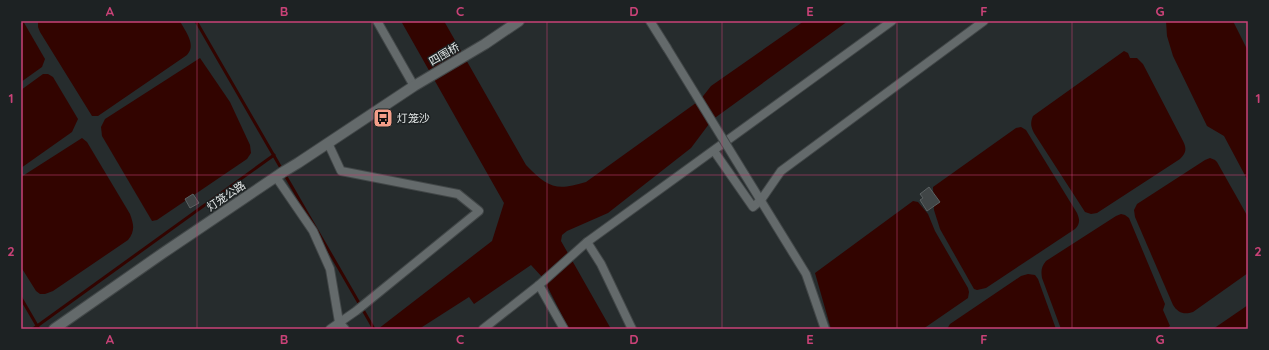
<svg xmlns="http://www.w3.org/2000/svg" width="1269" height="350" font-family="Quicksand,'Noto Sans SC',sans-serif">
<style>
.water{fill:#320400}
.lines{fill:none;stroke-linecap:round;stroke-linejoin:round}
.stream{stroke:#320400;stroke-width:3}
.building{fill:#404546;stroke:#5b6162}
.minor-casing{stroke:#424748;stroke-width:10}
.tertiary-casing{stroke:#424748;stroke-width:12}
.minor{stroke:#646a6b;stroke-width:8}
.tertiary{stroke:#646a6b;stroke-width:10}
.minor-bridge-casing{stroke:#424748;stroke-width:10;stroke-linecap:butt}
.minor-bridge{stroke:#646a6b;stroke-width:8}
.grid{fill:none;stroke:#c94277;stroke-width:1;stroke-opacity:0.55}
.labels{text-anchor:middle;stroke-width:3;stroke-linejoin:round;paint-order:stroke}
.street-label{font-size:11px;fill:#e4e8e8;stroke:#1d2223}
.poi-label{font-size:11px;fill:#e4e8e8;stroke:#1d2223;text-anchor:start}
.neatline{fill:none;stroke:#c94277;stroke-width:1.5}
.grid-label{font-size:13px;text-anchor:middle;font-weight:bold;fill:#c94277}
</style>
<rect width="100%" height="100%" fill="#262c2d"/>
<g class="water">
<path d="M21 21H23L45 59 42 67 21 82Z"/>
<path d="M38 21H180C185 31 197 45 187 55L98 116H92L40 32 38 27Z"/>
<path d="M401 21H444L526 165C548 188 556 191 586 182L700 100 711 86 804 21H848L712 120 691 148 608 213 567 231 562 235 561 241 611 329H569L543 278 531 265 474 304 469 297 419 329H378L492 241 504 203Z"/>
<path d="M1166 21H1233L1248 51V181L1224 136 1207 126 1173 56 1167 36Z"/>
<path d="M1124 51 1128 53 1130 58H1137L1143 64 1183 141C1187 149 1186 153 1180 159L1097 213 1091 214 1085 212 1034 133C1031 127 1030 123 1033 116Z"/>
<path d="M200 58 230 102 250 145 251 153 247 159 157 220 152 221 102 136 101 127 105 119Z"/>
<path d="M43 74H48L53 77 78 119 72 132 21 168V90Z"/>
<path d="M1021 127 1026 130 1077 213C1080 220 1080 224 1075 229L986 288 977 290 974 289 940 229 934 210 933 187 1016 128Z"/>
<path d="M82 138 87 142 130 214C134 225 135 231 128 240L53 291 45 294H40L36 291 21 267V177Z"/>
<path d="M1210 158 1215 160 1217 162 1248 217V273L1193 312C1184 315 1178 313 1173 305L1135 217 1134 210 1137 204 1205 160Z"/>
<path d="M913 201 918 202 928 214 935 231 968 288 969 292 968 298 923 329H831L815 273Z"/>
<path d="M1121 214 1125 215 1129 218 1165 304 1163 310 1170 326 1166 329H1061L1042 278C1041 271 1041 267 1046 261L1116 216Z"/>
<path d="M1028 274 1035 275 1038 279 1056 329H947L950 324 1021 276Z"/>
<path d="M1248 305V329H1213Z"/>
</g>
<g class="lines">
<g class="stream">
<path d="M196 21 374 329"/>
<path d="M21 298 39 329"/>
<path d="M33 329 274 155"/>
</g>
</g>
<g class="building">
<path d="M929 187 940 202 927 211 920 200 923 198 920 194Z"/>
<path d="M193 194 199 203 190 208 185 199Z"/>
</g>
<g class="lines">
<defs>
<g id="minor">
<path d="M377 21 414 86"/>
<path d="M650 21 667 48"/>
<path d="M328 143 341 171 458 194 479 211 356 311 330 329"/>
<path d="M714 151 753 207 761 200 781 171 984 21"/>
<path d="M745 175 806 274 825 329"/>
<path d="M276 177 313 231 330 269 339 322 345 329"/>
<path d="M587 242 601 264 632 329"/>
<path d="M539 285 564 329"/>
<path d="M483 329 539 285 587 242 892 21"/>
</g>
<path id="tertiary" d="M54 329 163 253 283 172 298 163 414 86 485 44 519 21"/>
</defs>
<use href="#minor" class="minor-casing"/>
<use href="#tertiary" class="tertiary-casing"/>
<use href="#minor" class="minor"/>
<use href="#tertiary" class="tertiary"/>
<defs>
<path id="minor-bridge" d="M667 48 745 175"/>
</defs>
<use href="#minor-bridge" class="minor-bridge-casing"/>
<use href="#minor-bridge" class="minor-bridge"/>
</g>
<path class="grid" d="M197 21V329M372 21V329M547 21V329M722 21V329M897 21V329M1072 21V329M21 175H1248"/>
<defs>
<symbol id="bus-square" viewBox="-11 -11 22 22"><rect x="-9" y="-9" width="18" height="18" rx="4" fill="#f49e89" stroke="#1d2223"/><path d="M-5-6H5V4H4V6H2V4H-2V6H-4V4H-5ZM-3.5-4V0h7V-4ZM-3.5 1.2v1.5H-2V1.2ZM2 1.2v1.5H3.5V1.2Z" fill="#111"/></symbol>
</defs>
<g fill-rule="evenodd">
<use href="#bus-square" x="372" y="107" width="22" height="22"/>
</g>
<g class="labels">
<g class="street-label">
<text transform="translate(444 54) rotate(-30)" y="4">四围桥</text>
<text transform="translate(226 196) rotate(-34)" y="4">灯笼公路</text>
</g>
<g class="poi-label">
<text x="397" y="122">灯笼沙</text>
</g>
</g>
<rect width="1269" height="350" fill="none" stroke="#1d2223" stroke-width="44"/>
<rect x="22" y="22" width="1225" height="306" class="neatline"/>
<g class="grid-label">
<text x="110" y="16">A</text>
<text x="284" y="16">B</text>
<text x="460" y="16">C</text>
<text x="634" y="16">D</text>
<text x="810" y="16">E</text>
<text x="984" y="16">F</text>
<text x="1160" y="16">G</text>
<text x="11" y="103">1</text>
<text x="1258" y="103">1</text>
<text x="11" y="256">2</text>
<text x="1258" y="256">2</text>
<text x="110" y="344">A</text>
<text x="284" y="344">B</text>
<text x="460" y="344">C</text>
<text x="634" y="344">D</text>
<text x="810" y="344">E</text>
<text x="984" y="344">F</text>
<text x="1160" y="344">G</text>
</g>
</svg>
